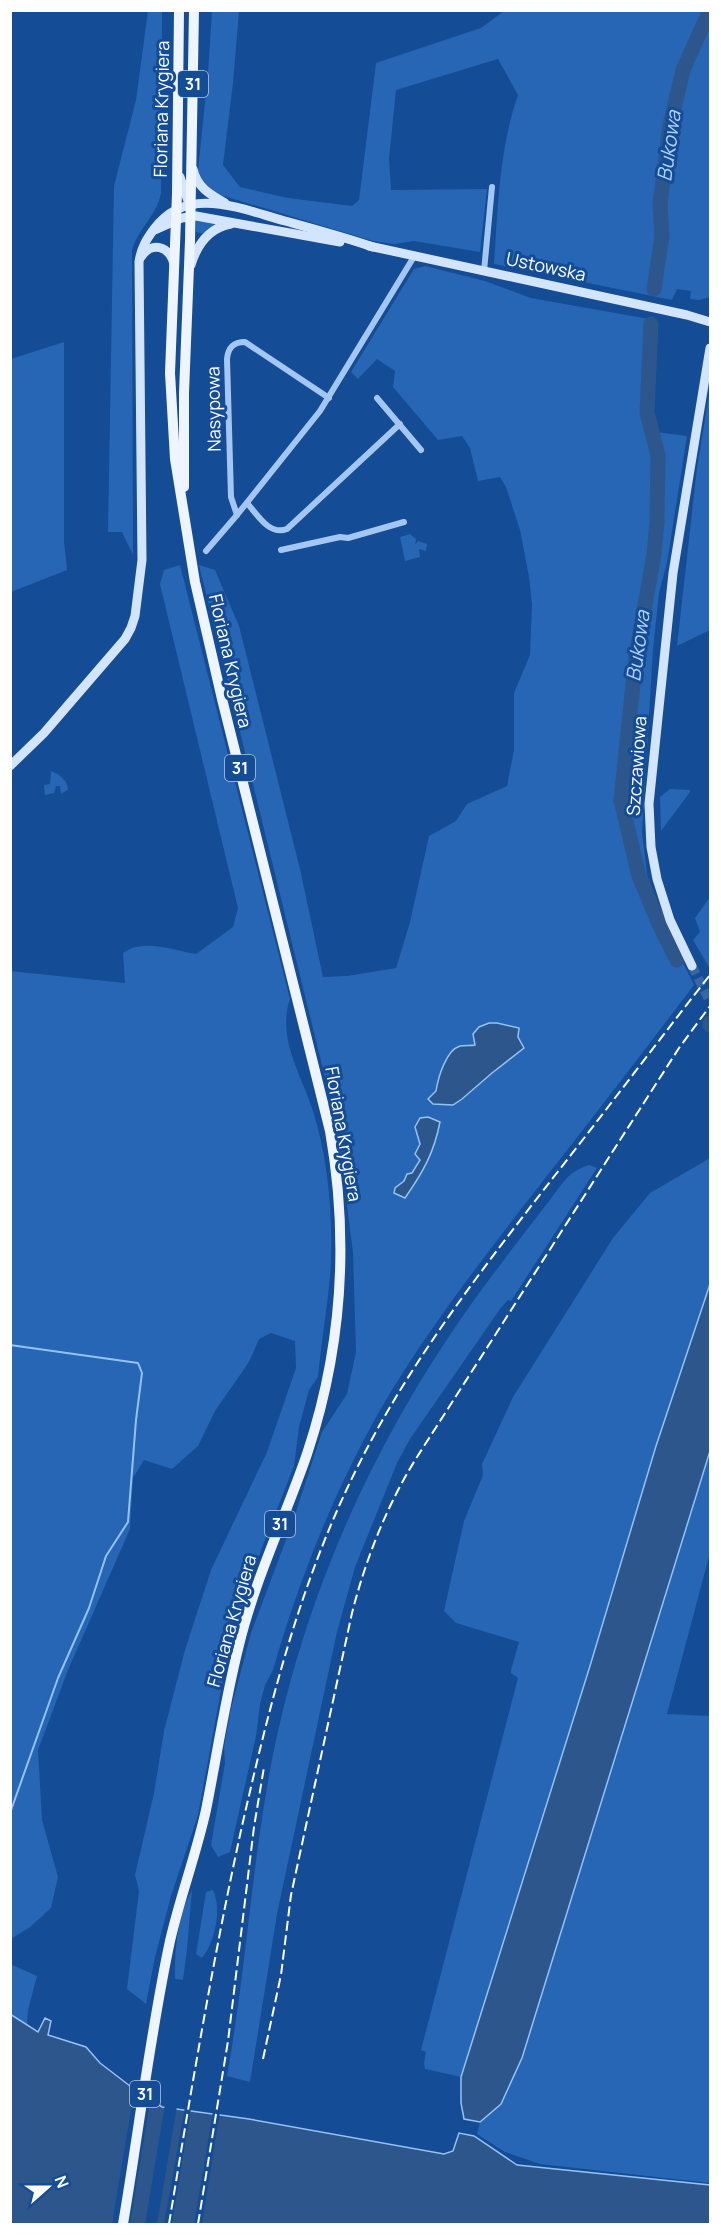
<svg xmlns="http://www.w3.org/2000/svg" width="721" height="2235" font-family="Manrope,sans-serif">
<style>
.green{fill:#2666b4;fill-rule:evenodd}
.water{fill:#2d578c;stroke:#95c2f5;stroke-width:1.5}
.pier{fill:#144c95}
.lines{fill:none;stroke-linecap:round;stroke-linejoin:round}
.stream{stroke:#95c2f5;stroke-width:2}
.river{stroke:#2d578c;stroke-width:15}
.secondary-tunnel{stroke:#3767a5;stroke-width:9;stroke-dasharray:9 4.5;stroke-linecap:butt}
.street{stroke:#a3c7f2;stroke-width:6}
.secondary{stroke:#d2e5fc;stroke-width:9}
.primary{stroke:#eef5ff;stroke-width:10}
.rail{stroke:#fff;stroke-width:2;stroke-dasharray:10 4.5;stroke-linecap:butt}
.labels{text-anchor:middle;stroke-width:6;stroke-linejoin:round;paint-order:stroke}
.shield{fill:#144c95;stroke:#b8c9df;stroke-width:1.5}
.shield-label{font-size:16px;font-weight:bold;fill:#fff}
.street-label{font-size:18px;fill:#fff;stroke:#144c95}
.water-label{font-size:20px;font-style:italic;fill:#b0d1f9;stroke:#144c95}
</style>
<rect width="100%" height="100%" fill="#144c95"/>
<g class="green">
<path d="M148 11H162L161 193C157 216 137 229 132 251L133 555 122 532H108L114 186 136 100Z"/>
<path d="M212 11H239L233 83 223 165 240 187 288 198 352 206 359 200 376 63 481 28 504 11H710V297L699 300 690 299 691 291 677 289 672 300 494 264C498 207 499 149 518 95L498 59 396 90 389 159 391 190 487 189 480 252 414 241 394 244 373 241 214 193 201 179 198 171 208 73Z"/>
<path d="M196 221 218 223 204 234 196 232Z"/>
<path d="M425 266 485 281 531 298 649 319 644 413 648 431 687 436 667 563 659 593 653 649 642 833 647 874 663 923 694 985C643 1052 592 1119 539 1186 481 1261 422 1336 375 1419 331 1499 298 1583 273 1670L265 1685 260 1704 256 1736 230 1852 218 1857 211 1845 225 1763 224 1747 231 1709 251 1633 292 1524 322 1432 347 1394 356 1352 353 1253 337 1126 199 565 215 570 239 626 300 869 323 977 347 976 396 968 410 922 429 836 456 821 467 804 507 786 514 750V693L530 655 532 604 529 577 520 530 506 487 500 477 478 481 470 448 462 436 438 440 393 387 395 371 377 359 358 379 351 372 414 269ZM475 1045 524 1049 492 1073 428 1099 436 1091C438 1078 446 1050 461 1046 465 1045 471 1046 475 1045Z"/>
<path d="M64 342V541L67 570 11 592V359Z"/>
<path d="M710 389V630L677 646 697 468Z"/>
<path d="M410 534 416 539 415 545 418 541 427 544 426 551 419 549 420 557 405 561 400 537Z"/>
<path d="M180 565 290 999C277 1037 300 1072 312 1108 329 1159 334 1224 330 1277 327 1310 321 1343 318 1377L309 1390 299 1427 294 1466 261 1550 229 1647 198 1815 171 1896 155 1957 146 2004 127 1989 139 1891 135 1875 154 1793 164 1731 185 1650 211 1570 267 1452 296 1368 295 1341 271 1333 259 1339 249 1362 215 1411 198 1446 172 1469 144 1460 133 1478 130 1529 68 1670 38 1750 42 1820 58 1877 51 1908 30 1927 11 1939 10 971 125 983 123 953C143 938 173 950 196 954L233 927 238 908 160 584 164 570Z"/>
<path d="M51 771C59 774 68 780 68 790L61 794 60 786H56L54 793 45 795 44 785 50 784Z"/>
<path d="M670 789 690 790V792L661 831 660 797Z"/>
<path d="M710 897V966L709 967 693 940 700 932 695 918Z"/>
<path d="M710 1158V1284L705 1302 656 1446 590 1666 461 2077 425 2069 424 2063 426 2052 421 2050 518 1678 511 1673V1670L519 1642 456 1623 444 1611 464 1521 483 1475 482 1464 513 1397 613 1238 650 1193Z"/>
<path d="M589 1165 597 1168 511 1301 508 1300 500 1309 410 1439 397 1463 355 1567 337 1632 277 1914 250 2082 227 2076C245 1977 251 1875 269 1776 302 1594 380 1425 491 1277 509 1253 527 1229 546 1205 554 1195 562 1182 571 1174 576 1170 583 1167 589 1165Z"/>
<path d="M710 1451V1553L667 1714 710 1716V2183L540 2164 505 2152 477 2134 480 2122 501 2104 522 2058Z"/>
<path d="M192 1890 187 1949 183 1980 175 1979C174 1951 178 1914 192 1890Z"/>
<path d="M213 1890C222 1909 215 1942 202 1958L196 1954 206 1892Z"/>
<path d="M10 1964 37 1976 28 2010 27 2026 11 2014Z"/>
</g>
<g class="water">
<path d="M489 1023H497L519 1028 518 1037 524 1048 492 1073 462 1099 453 1105 433 1104 428 1099 436 1091C438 1078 446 1050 460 1046 464 1045 471 1046 475 1045L473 1034 479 1027Z"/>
<path d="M428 1117 440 1122C434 1153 423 1172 405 1198L394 1193 395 1188 404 1181 407 1174 412 1173 420 1160 415 1154 420 1144 415 1127 420 1118Z"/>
<path d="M710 1284V1451L522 2058 501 2104 480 2122 464 2119 461 2103V2077L590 1666 656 1446Z"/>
<path d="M10 2014 38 2032 45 2018 51 2021 48 2035 86 2047 100 2063 130 2086 162 2107 249 2119 444 2154 453 2151 459 2133 474 2136 517 2165 710 2185V2224H11Z"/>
</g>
<g class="pier">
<path d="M135 2086 151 2096 130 2224H112Z"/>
<path d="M165 2104 177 2106 157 2224H145Z"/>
<path d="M185 2107 191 2108 172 2224H164Z"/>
<path d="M213 2111 220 2112 202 2224H194Z"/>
</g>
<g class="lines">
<path class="stream" d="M10 1345 138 1363 142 1373 136 1420 128 1522 106 1556 89 1608 58 1678 10 1813"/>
<g class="river">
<path d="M654 289 662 236 660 204 670 125 683 70 710 10"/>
<path d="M651 324 647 413 658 455 657 522 654 554 636 656 621 800 639 876 660 926 677 960"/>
<path d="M710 1023V1025"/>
</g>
<path class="secondary-tunnel" d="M692 966 710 1002"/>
<g class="street">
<path d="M484 271 492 187"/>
<path d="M377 398 421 450"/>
<path d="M247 503C257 514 269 536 287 529L400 424"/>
<path d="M237 515 231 497 227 359C228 348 233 342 245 342L329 398"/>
<path d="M281 550 340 537 348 538 404 522"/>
<path d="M206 551 237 515 320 411 415 255"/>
</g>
<g class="secondary">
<path d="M193 169C197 187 209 194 225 203"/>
<path d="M180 177 190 207"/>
<path d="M155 230 182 218 196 216 340 242"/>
<path d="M369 246 687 315 710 322"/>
<path d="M141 257C152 240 170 247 174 264"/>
<path d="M191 265C197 245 208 228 231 224"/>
<path d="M10 766 44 733 125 639 131 628 135 616 142 560 139 262C141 248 146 240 154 229 187 184 241 209 285 221 314 229 344 237 373 247"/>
<path d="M692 966 670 920 657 879 651 847 649 804 673 573 710 348"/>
</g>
<g class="primary">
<path d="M184 487V393L190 241 194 10"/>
<path d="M123 2224C139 2130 150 2034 170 1941 180 1897 196 1855 206 1810 217 1755 225 1700 239 1645 255 1579 285 1518 307 1454 342 1349 349 1240 330 1131L222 699 195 582 175 459 170 373 177 194 179 10"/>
</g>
<g class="rail">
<path d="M263 2059 281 1975 291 1895 352 1613C366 1558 387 1505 417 1457L679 1048 710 1006"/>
<path d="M169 2224C191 2091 213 1958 242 1826 270 1703 300 1582 357 1468 410 1361 483 1268 556 1174 608 1108 658 1041 710 975"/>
<path d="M198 2224 228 2041 254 1827 264 1767"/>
</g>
</g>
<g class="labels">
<g class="shield">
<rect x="178" y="71" width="30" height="26" rx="4.5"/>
<rect x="225" y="755" width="30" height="26" rx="4.5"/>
<rect x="265" y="1511" width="30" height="26" rx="4.5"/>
<rect x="130" y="2081" width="30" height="26" rx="4.5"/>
</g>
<g class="shield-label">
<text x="193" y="90">31</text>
<text x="240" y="774">31</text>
<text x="280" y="1530">31</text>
<text x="145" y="2100">31</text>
</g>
<g class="street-label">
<text transform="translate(162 109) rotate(-89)" y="6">Floriana Krygiera</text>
<text transform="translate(546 267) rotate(12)" y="6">Ustowska</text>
<text transform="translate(214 409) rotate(-91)" y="6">Nasypowa</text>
<text transform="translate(230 661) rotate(77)" y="6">Floriana Krygiera</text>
<text transform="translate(637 766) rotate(-86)" y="6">Szczawiowa</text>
<text transform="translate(343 1134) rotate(80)" y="6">Floriana Krygiera</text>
<text transform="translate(232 1621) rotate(-74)" y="6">Floriana Krygiera</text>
</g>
<g class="water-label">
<text transform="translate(669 146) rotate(-82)" y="7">Bukowa</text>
<text transform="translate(638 646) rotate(-82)" y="7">Bukowa</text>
</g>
</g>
<rect width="721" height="2235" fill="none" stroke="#ffffff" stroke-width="24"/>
<g transform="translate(48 2187) rotate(69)" stroke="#144c95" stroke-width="4.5" paint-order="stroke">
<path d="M0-4.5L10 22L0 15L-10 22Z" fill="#ffffff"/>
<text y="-9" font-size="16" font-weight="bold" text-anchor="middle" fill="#ffffff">N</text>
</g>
</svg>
